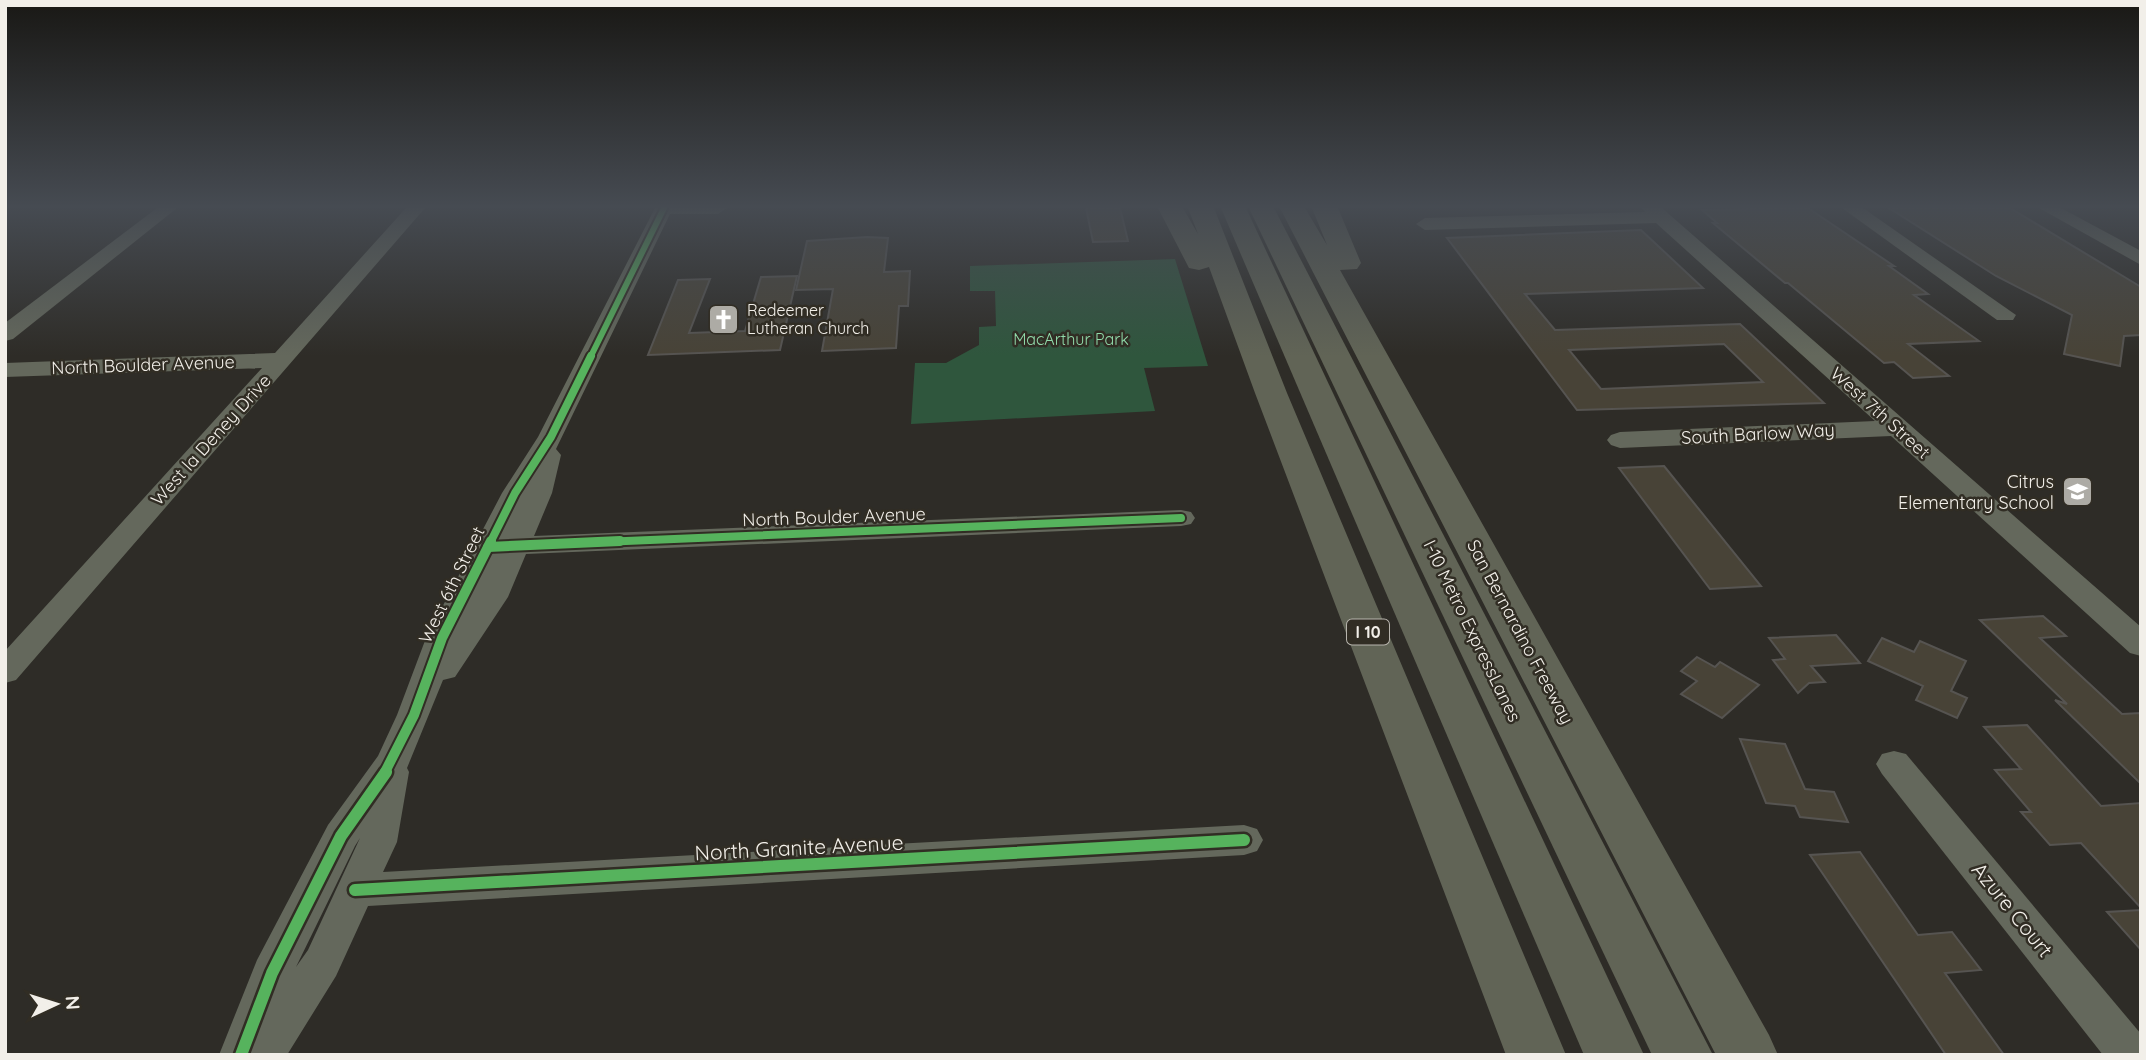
<svg xmlns="http://www.w3.org/2000/svg" width="2146" height="1060" font-family="Quicksand,sans-serif">
<style>
.green{fill:#2f563d}
.building{fill:#484337;stroke:#565451;stroke-width:2;fill-rule:evenodd}
.lines{fill:none;stroke-linecap:round;stroke-linejoin:round}
.minor{fill:#64685c;fill-rule:evenodd}
.highway{fill:#616456;fill-rule:evenodd}
.cycleway-far3-casing{stroke:#312d24;stroke-width:10}
.cycleway-far2-casing{stroke:#312d24;stroke-width:12}
.cycleway-far1-casing{stroke:#312d24;stroke-width:14}
.cycleway-casing{stroke:#312d24;stroke-width:17}
.cycleway-far3{stroke:#56b35d;stroke-width:6}
.cycleway-far2{stroke:#56b35d;stroke-width:8}
.cycleway-far1{stroke:#56b35d;stroke-width:10}
.cycleway{stroke:#56b35d;stroke-width:12}
.labels{text-anchor:middle;stroke-width:5;stroke-linejoin:round;paint-order:stroke}
.far-poi-label{font-size:16px;fill:#f2efe9;stroke:#312d24;text-anchor:start}
.far-park-label{font-size:16px;fill:#91dcab;stroke:#312d24}
.shield{fill:#312d24;stroke:#b8b5ae;stroke-width:2}
.shield-label{font-size:16px;font-weight:bold;fill:#f2efe9}
.street-label{font-size:18px;fill:#f2efe9;stroke:#312d24}
.poi-label{font-size:18px;fill:#f2efe9;stroke:#312d24;text-anchor:end}
.near-street-label{font-size:21px;fill:#f2efe9;stroke:#312d24}
</style>
<rect width="100%" height="100%" fill="#2e2c27"/>
<path class="green" d="M1175 259 1208 366 1144 368 1155 411 911 424 915 363H946L979 345V327L996 326 995 291H970V266Z"/>
<g class="building">
<path d="M1086 208H1120L1128 241 1093 242Z"/>
<path d="M1808 208 1894 266H1889L1928 294 1914 295 1979 341 1908 344 1949 376 1913 378 1894 362 1884 363 1788 283H1785L1713 223H1717L1702 210Z"/>
<path d="M1889 208H2010L2141 287V335L2124 336 2120 366 2064 354 2072 315 1996 276Z"/>
<path d="M1641 230 1703 288 1525 294 1555 330 1740 324 1824 403 1577 410 1447 238ZM1724 344 1763 382 1601 389 1569 350Z"/>
<path d="M867 237 888 238 884 272 910 271 908 306H899L896 348 822 351 833 289 796 290 807 241Z"/>
<path d="M797 276 780 350 648 355 678 280 710 279 689 333 745 331 761 277Z"/>
<path d="M1664 466 1761 586 1710 589 1619 468Z"/>
<path d="M2043 616 2066 636 2040 638 2122 714 2141 713V784L2055 700 2067 704 1980 620Z"/>
<path d="M1836 635 1860 663 1811 666 1825 682 1809 683 1798 693 1773 660 1785 659 1769 638Z"/>
<path d="M1882 638 1914 652 1920 641 1966 661 1951 691 1967 698 1957 718 1916 700 1923 686 1868 661Z"/>
<path d="M1697 657 1715 667 1720 662 1759 685 1722 718 1681 694 1697 681 1681 671Z"/>
<path d="M2027 725 2101 806 2141 803V908L2081 843 2050 845 2021 812H2031L1995 770 2021 769 1984 727Z"/>
<path d="M1740 739 1785 744 1805 789 1834 792 1848 822 1800 817 1795 806 1766 803Z"/>
<path d="M1860 852 1918 935 1952 932 1981 970 1945 973 2004 1055H1946L1810 855Z"/>
<path d="M2141 910V950L2107 912Z"/>
</g>
<g class="lines">
<g class="minor">
<path d="M157 208H177L13 339 5 341V323Z"/>
<path d="M406 208H425L16 680 5 683V651L262 368 5 377V363L275 353Z"/>
<path d="M655 208H727L718 214H670L556 449 561 455 552 493 534 536 1181 510 1191 512 1195 518 1191 524 1181 526 526 554 508 597 455 677 443 680 407 768 409 772 397 842 383 872 1244 825 1257 829 1263 840 1257 851 1244 855 368 906 336 976 287 1055H219L257 960 328 825 378 756 397 715 426 638 502 493 538 437ZM360 838 308 950 296 967 355 846Z"/>
<path d="M1642 208H1662L2141 627V656L2130 653 1891 436 1620 448 1611 445 1607 440 1611 435 1620 432 1875 421 1656 223 1425 230 1416 224 1425 218 1645 212Z"/>
<path d="M1842 208H1863L2016 315 2013 320H1997Z"/>
<path d="M2039 208H2061L2141 251V265Z"/>
<path d="M1894 751 1906 754 2141 1034V1055H2103L1882 774 1876 764 1882 754Z"/>
</g>
<g class="highway">
<path d="M1158 208H1183L1198 234 1188 208H1214L1287 393 1566 1055H1506L1255 393 1209 267 1199 270 1189 268Z"/>
<path d="M1221 208H1246L1644 1055H1584Z"/>
<path d="M1249 208H1274L1713 1055H1652Z"/>
<path d="M1280 208H1305L1327 245 1312 208H1338L1361 263 1357 269 1340 270 1769 1035 1778 1055H1716Z"/>
</g>
<defs>
<path id="cycleway-far3" d="M590 358 664 208"/>
<g id="cycleway-far2">
<path d="M490 543 515 493 551 437 591 356"/>
<path d="M578 543 1181 518"/>
</g>
<g id="cycleway-far1">
<path d="M488 547 620 541"/>
<path d="M384 774 414 715 442 638 491 541"/>
</g>
<g id="cycleway">
<path d="M355 890 1244 840"/>
<path d="M241 1055 272 973 341 836 386 772"/>
</g>
</defs>
<use href="#cycleway-far3" class="cycleway-far3-casing"/>
<use href="#cycleway-far2" class="cycleway-far2-casing"/>
<use href="#cycleway-far1" class="cycleway-far1-casing"/>
<use href="#cycleway" class="cycleway-casing"/>
<use href="#cycleway-far3" class="cycleway-far3"/>
<use href="#cycleway-far2" class="cycleway-far2"/>
<use href="#cycleway-far1" class="cycleway-far1"/>
<use href="#cycleway" class="cycleway"/>
</g>
<linearGradient id="sky" x2="0" y2="1"><stop stop-color="#191815"/><stop offset="0.58" stop-color="#464b52"/><stop offset="1" stop-color="#464b52" stop-opacity="0"/></linearGradient>
<rect width="2146" height="356" fill="url(#sky)"/>
<defs>
<symbol id="church-square" viewBox="-11 -11 22 22"><rect x="-9" y="-9" width="18" height="18" rx="4" fill="#adaba5" stroke="#312d24"/><path d="M-1.2-6h2.4v3.5h3.3v2.4h-3.3V6h-2.4V-.1h-3.3v-2.4h3.3Z" fill="#fff"/></symbol>
<symbol id="school-square" viewBox="-11 -11 22 22"><rect x="-9" y="-9" width="18" height="18" rx="4" fill="#adaba5" stroke="#312d24"/><path d="M0-5L7-2L0 1L-7-2ZM-4 1L0 2.5L4 1V4Q0 6-4 4Z" fill="#fff"/></symbol>
</defs>
<g fill-rule="evenodd">
<use href="#church-square" x="706" y="302" width="35" height="35"/>
<use href="#school-square" x="2060" y="474" width="35" height="35"/>
</g>
<g class="labels">
<g class="far-poi-label">
<text x="747" y="316">Redeemer<tspan x="747" dy="18">Lutheran Church</tspan></text>
</g>
<g class="far-park-label">
<text x="1071" y="345">MacArthur Park</text>
</g>
<rect class="shield" x="1347" y="619.5" width="42" height="25" rx="5"/>
<g class="shield-label">
<text x="1368" y="638">I 10</text>
</g>
<g class="street-label">
<text transform="translate(143 365) rotate(-2)" y="6">North Boulder Avenue</text>
<text transform="translate(1880 413) rotate(42)" y="6">West 7th Street</text>
<text transform="translate(1758 434) rotate(-3)" y="6">South Barlow Way</text>
<text transform="translate(211 440) rotate(-48)" y="6">West la Deney Drive</text>
<text transform="translate(834 517) rotate(-2)" y="6">North Boulder Avenue</text>
<text transform="translate(452 585) rotate(-64)" y="6">West 6th Street</text>
<text transform="translate(1472 631) rotate(64)" y="6">I-10 Metro ExpressLanes</text>
<text transform="translate(1520 632) rotate(62)" y="6">San Bernardino Freeway</text>
</g>
<g class="poi-label">
<text x="2054" y="488">Citrus<tspan x="2054" dy="21">Elementary School</tspan></text>
</g>
<g class="near-street-label">
<text transform="translate(799 848) rotate(-3)" y="7">North Granite Avenue</text>
<text transform="translate(2012 910) rotate(51)" y="7">Azure Court</text>
</g>
</g>
<rect width="2146" height="1060" fill="none" stroke="#f2efe9" stroke-width="14"/>
<g transform="translate(56 1004) rotate(86)" stroke="#312d24" stroke-width="5" paint-order="stroke">
<path d="M0-5L12 26L0 18L-12 26Z" fill="#f2efe9"/>
<text y="-10" font-size="19" font-weight="bold" text-anchor="middle" fill="#f2efe9">N</text>
</g>
</svg>
